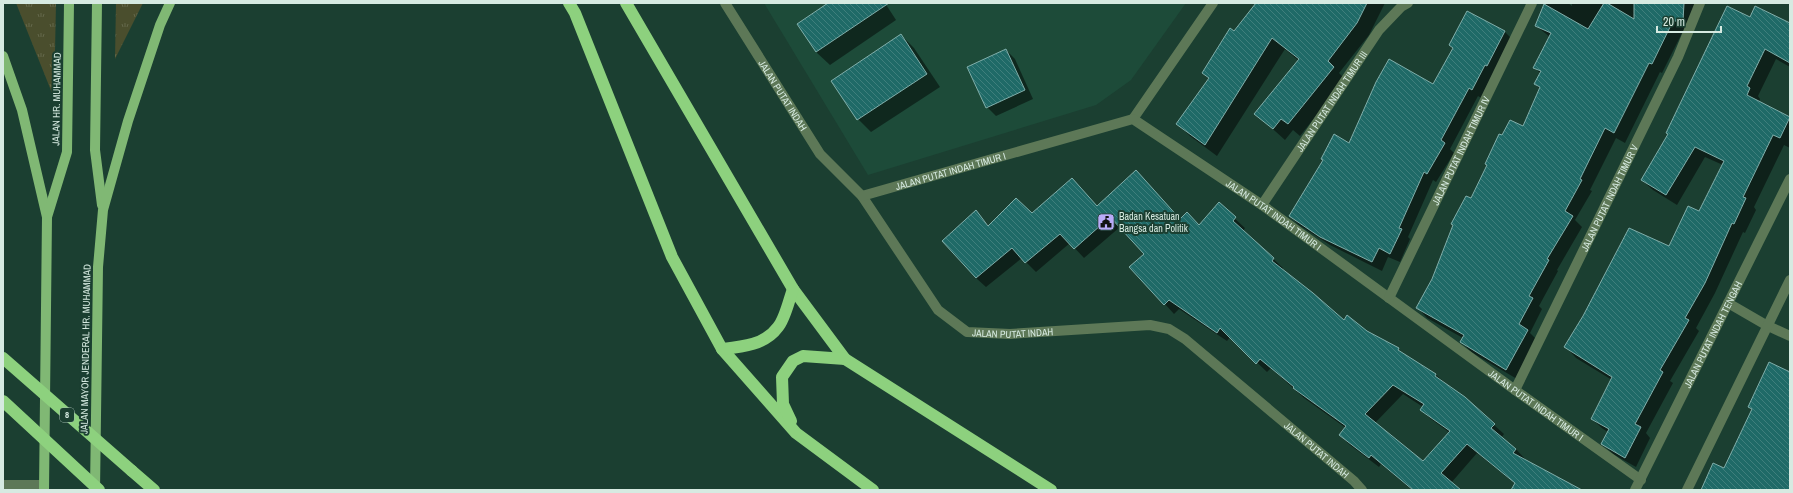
<svg xmlns="http://www.w3.org/2000/svg" width="1793" height="493" font-family="'Archivo Narrow',sans-serif">
<style>
.built{fill:#1d4b39}
.park{fill:url(#park-tufts)}
.shadow{fill:#0007;fill-rule:evenodd}
.building{fill:url(#building-back-hatch);stroke:#80aeaa;fill-rule:evenodd}
.lines{fill:none;stroke-linecap:round;stroke-linejoin:round}
.minor{stroke:#5d7857;stroke-width:10}
.major{stroke:#80b874;stroke-width:10}
.highway{stroke:#8dd17e;stroke-width:12}
.highway-bridge{stroke:#8dd17e;stroke-width:12}
.labels{text-anchor:middle;stroke-width:4;stroke-linejoin:round;paint-order:stroke}
.shield{fill:#1b3f31;stroke:#9eb7ac;stroke-width:1}
.shield-label{font-size:9px;font-weight:bold;fill:#d6eae1}
.street-label{font-size:10px;fill:#d6eae1;stroke:#1b3f31}
.poi-label{font-size:10px;fill:#d6eae1;stroke:#1b3f31;text-anchor:start}
</style>
<defs>
<pattern id="park-tufts" width="24" height="20" patternUnits="userSpaceOnUse"><rect width="24" height="20" fill="#4a4e2d"/><path d="M3 7l-1-3M5 7V3M7 7l1-3M15 17l-1-3M17 17v-4M19 17l1-3" fill="none" stroke="#63684b"/></pattern>
<pattern id="building-back-hatch" width="6" height="6" patternUnits="userSpaceOnUse"><rect width="6" height="6" fill="#1f6a67"/><path d="M-1 5l2 2M0 0l6 6M5-1l2 2" fill="none" stroke="#3f7f7c"/></pattern>
</defs>
<rect width="100%" height="100%" fill="#1b3f31"/>
<path class="built" d="M764 3H1186L1131 80 1096 105 868 175Z"/>
<g class="park">
<path d="M16 3H56L54 98Z"/>
<path d="M116 3H143L115 59Z"/>
</g>
<g class="shadow">
<path d="M830 3H885L896 20 830 65 816 52Z"/>
<path d="M1257 3H1385L1369 35 1339 73 1345 79 1300 136 1293 130 1285 140 1256 114 1299 61 1285 49 1217 156 1190 136 1178 124 1210 79 1203 73Z"/>
<path d="M1547 3H1568L1572 6V3H1694L1693 31H1683L1662 73 1660 72 1625 143 1616 138 1590 190 1592 191 1575 220 1582 227 1557 270 1558 271 1539 306 1542 309 1530 333 1538 341 1517 379 1471 352 1461 341 1463 338 1427 318 1417 307 1433 280 1503 136 1523 128 1540 89 1535 84 1541 74 1534 67 1550 37 1536 26Z"/>
<path d="M1468 12 1505 32 1514 41 1481 98 1478 96 1450 149 1454 153 1436 182 1433 180 1408 237 1410 239 1400 262 1388 257 1382 271 1330 245 1299 225 1290 216 1350 144 1434 85 1453 49 1450 45Z"/>
<path d="M1751 18 1790 22V67L1776 59 1758 96 1760 99 1759 102 1790 117V148L1784 145 1754 207 1756 210 1745 233 1743 232 1715 293 1696 328 1699 331 1670 381 1673 383 1646 433 1650 438 1636 467 1613 454 1603 444 1608 432 1603 429 1592 419 1612 380 1576 358 1566 347 1669 248 1699 213 1723 165 1705 157 1677 205 1653 190 1642 180Z"/>
<path d="M901 35 914 48 940 87 871 132 858 119Z"/>
<path d="M1006 50 1015 59 1033 99 996 116 987 107Z"/>
<path d="M1072 179 1098 207 1181 220 1200 227 1219 204 1245 228 1243 231 1283 268 1282 270 1344 322 1367 332 1398 349 1404 355 1436 375 1494 425 1504 434 1501 438 1516 449 1525 459 1524 460 1576 490H1520L1516 484 1477 453 1451 483 1459 490H1410L1411 489 1381 464 1379 467 1350 445 1340 435 1346 428 1304 398 1271 368 1267 372 1230 337 1227 341 1179 309 1174 314 1165 304 1145 254 1120 227 1084 258 1070 243 1036 272 1022 258 986 287 976 278V212L989 226 1032 215ZM1403 394 1423 407 1421 410 1431 419 1450 433 1424 462 1375 423Z"/>
</g>
<g class="building">
<path d="M828 3H889L816 52 797 24Z"/>
<path d="M1256 3H1367L1357 23 1328 61 1334 67 1288 124 1281 119 1273 129 1254 114 1299 59 1272 38 1205 145 1176 124 1209 78 1202 73 1230 28 1234 31Z"/>
<path d="M1604 3H1607L1634 19V3H1684L1683 21H1673L1652 64 1649 63 1614 133 1605 128 1580 179 1582 180 1565 211 1573 216 1547 259 1549 260 1529 296 1533 298 1519 324 1528 330 1506 370 1460 342 1464 335 1416 308 1432 279 1453 225 1451 224 1466 196 1471 198 1487 165 1485 164 1499 134 1502 135 1510 120 1523 126 1540 87 1534 84 1541 71 1533 68 1551 33 1535 26 1544 4 1588 29Z"/>
<path d="M1727 6 1750 17 1755 6 1790 23V63L1765 49 1747 86 1750 88 1747 95 1790 117 1780 138 1773 135 1743 197 1746 198 1734 224 1732 223 1705 283 1685 318 1689 320 1660 370 1663 372 1635 424 1641 427 1625 458 1601 444 1609 429 1591 419 1612 377 1564 347 1583 316 1629 228 1669 246 1688 206 1699 211 1724 161 1695 147 1666 195 1641 180 1668 134 1666 133Z"/>
<path d="M1467 11 1505 31 1487 66 1485 65 1472 90 1469 88 1441 140 1445 143 1427 174 1424 172 1399 228 1402 229 1390 254 1379 248 1372 262 1320 237 1289 216 1323 160 1321 159 1334 134 1349 143 1376 82 1389 59 1433 84 1453 48 1449 45Z"/>
<path d="M901 34 927 74 857 120 831 81Z"/>
<path d="M1006 49 1025 90 986 108 967 67Z"/>
<path d="M1136 170 1180 219 1187 212 1199 225 1219 202 1236 217 1233 221 1274 258 1272 261 1313 293 1344 320 1347 315 1367 331 1399 348 1398 350 1436 374 1435 376 1465 397 1495 424 1491 428 1516 449 1513 453 1582 490H1511L1515 483 1467 444 1441 473 1461 490H1413L1371 455 1369 458 1339 435 1346 426 1293 388 1294 387 1260 359 1256 364 1220 328 1217 333 1169 300 1164 305 1129 267 1144 254 1110 217 1074 249 1060 234 1025 263 1012 248 976 278 942 241 976 210 988 226 1016 198 1032 213 1072 178 1097 206ZM1393 385 1424 404 1420 410 1450 431 1423 461 1365 414Z"/>
<path d="M1769 362 1790 372V490H1701L1713 463 1724 468 1752 409 1748 407Z"/>
</g>
<g class="lines">
<g class="minor">
<path id="s1" d="M725 3 820 154 862 196 938 310 967 332 1010 334 1150 325 1169 329 1185 339 1354 481 1362 490"/>
<path d="M1133 119 1213 3"/>
<path id="s2" d="M862 196 1133 119 1262 205 1515 390 1641 480"/>
<path id="s3" d="M1262 205 1379 30 1401 7 1408 3"/>
<path id="s4" d="M1389 298 1532 3"/>
<path d="M1728 303 1766 325 1790 336"/>
<path id="s5" d="M1515 390 1678 57 1700 3"/>
<path d="M3 485H44"/>
<path id="s6" d="M1635 490 1790 179"/>
<path d="M1687 490 1790 280"/>
</g>
<g class="major">
<path d="M97 3 95 150 102 205"/>
<path d="M3 56 22 110 47 217 44 490"/>
<path d="M47 217 67 152 69 3"/>
<path d="M95 490 98 267 103 210 128 121 160 25 170 3"/>
</g>
<g class="highway">
<path d="M569 3 575 13 672 257 722 349 796 433 873 490"/>
<path d="M626 3 793 289 845 359 1051 490"/>
<path d="M722 349C742 347 765 345 778 327 785 319 789 300 793 289"/>
<path d="M791 421 783 404 782 377 793 361 803 356 845 359"/>
<path d="M132 471 154 490"/>
</g>
<g class="highway-bridge">
<path d="M3 358 132 471"/>
<path d="M3 401 99 490"/>
</g>
</g>
<defs>
<symbol id="civic-square" viewBox="-11 -11 22 22"><rect x="-9" y="-9" width="18" height="18" rx="4" fill="#b9abf7" stroke="#1b3f31"/><path d="M-.6-6.5H3V-4.5H.6V-3L4-1V1h2V6H-6V1h2V-1L-.6-3ZM-1.2 2.5V6h2.4V2.5Z" fill="#111"/></symbol>
</defs>
<g fill-rule="evenodd">
<use href="#civic-square" x="1096" y="212" width="20" height="20"/>
</g>
<g class="labels">
<rect class="shield" x="60" y="408" width="14" height="14" rx="3"/>
<g class="shield-label">
<text x="67" y="418">8</text>
</g>
<g class="street-label">
<text dy="4" stroke="none"><textPath href="#s1" startOffset="109">JALAN PUTAT INDAH</textPath></text>
<text transform="translate(56 99) rotate(-89)" y="4">JALAN HR. MUHAMMAD</text>
<text dy="4" stroke="none"><textPath href="#s3" startOffset="125">JALAN PUTAT INDAH TIMUR III</textPath></text>
<text dy="4" stroke="none"><textPath href="#s4" startOffset="164">JALAN PUTAT INDAH TIMUR IV</textPath></text>
<text dy="4" stroke="none"><textPath href="#s2" startOffset="92">JALAN PUTAT INDAH TIMUR I</textPath></text>
<text dy="4" stroke="none"><textPath href="#s5" startOffset="214">JALAN PUTAT INDAH TIMUR V</textPath></text>
<text dy="4" stroke="none"><textPath href="#s2" startOffset="452">JALAN PUTAT INDAH TIMUR I</textPath></text>
<text dy="4" stroke="none"><textPath href="#s1" startOffset="457">JALAN PUTAT INDAH</textPath></text>
<text dy="4" stroke="none"><textPath href="#s6" startOffset="174">JALAN PUTAT INDAH TENGAH</textPath></text>
<text transform="translate(85 349) rotate(-89)" y="4">JALAN MAYOR JENDERAL HR. MUHAMMAD</text>
<text dy="4" stroke="none"><textPath href="#s2" startOffset="776">JALAN PUTAT INDAH TIMUR I</textPath></text>
<text dy="4" stroke="none"><textPath href="#s1" startOffset="805">JALAN PUTAT INDAH</textPath></text>
</g>
<g class="poi-label">
<text x="1119" y="220">Badan Kesatuan<tspan x="1119" dy="12">Bangsa dan Politik</tspan></text>
</g>
</g>
<rect width="1793" height="493" fill="none" stroke="#d6eae1" stroke-width="8"/>
<path d="M1657 26v6h64v-6" fill="none" stroke="#d6eae1" stroke-width="2"/>
<text x="1663" y="26" font-size="12" fill="#d6eae1" stroke="#1b3f31" stroke-width="3" paint-order="stroke">20 m</text>
</svg>
